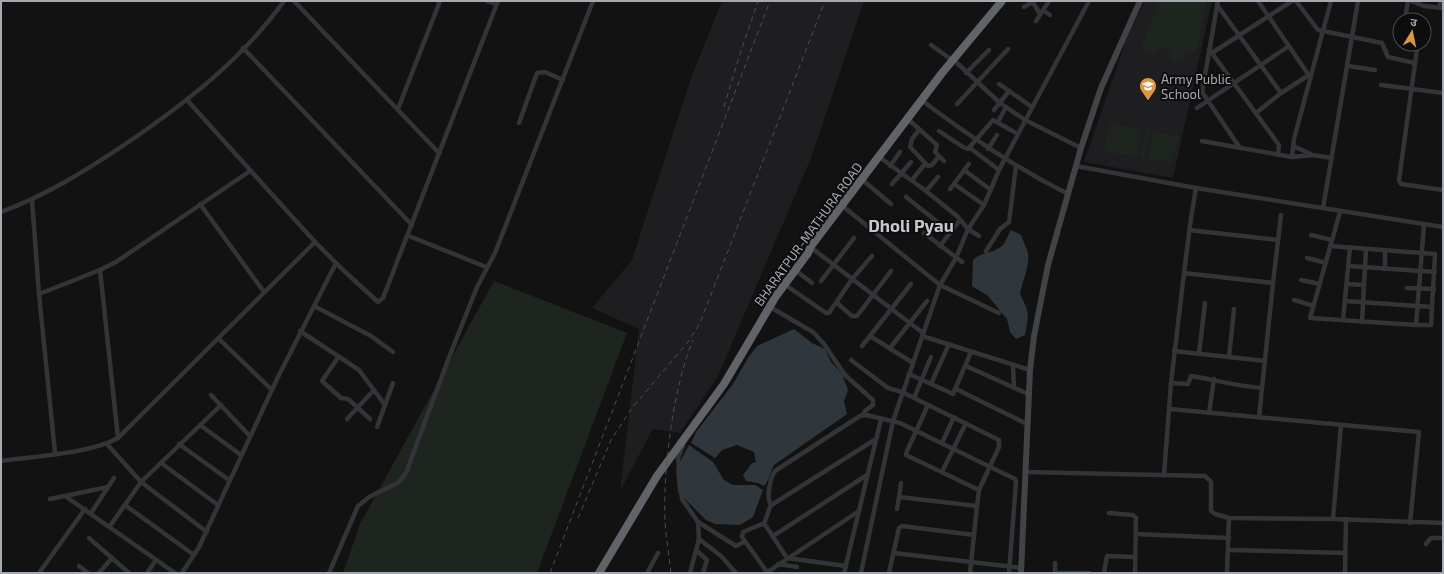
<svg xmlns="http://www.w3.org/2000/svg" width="1444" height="574" font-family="'Exo 2','Noto Sans Devanagari',sans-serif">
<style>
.built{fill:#1e1e20}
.green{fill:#1e251f}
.water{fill:#2f373c}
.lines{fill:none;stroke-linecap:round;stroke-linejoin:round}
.street{stroke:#333437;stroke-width:4.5}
.secondary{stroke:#414347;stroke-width:6}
.highway{stroke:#606368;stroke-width:8}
.rail{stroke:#4c4e52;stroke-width:1;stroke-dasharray:5 4;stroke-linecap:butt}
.labels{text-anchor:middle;stroke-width:4;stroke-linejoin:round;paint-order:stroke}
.poi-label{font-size:13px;fill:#a5aab2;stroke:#0d0d0e;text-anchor:start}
.street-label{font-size:13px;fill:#a5aab2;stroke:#0d0d0e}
.district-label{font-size:17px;font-weight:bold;fill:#c5c8ce;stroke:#0d0d0e}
</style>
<rect width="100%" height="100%" fill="#121213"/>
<g class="built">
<path d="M722 1H864L811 158 718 376 680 433 653 429 620 491 639 329 592 308 632 260 691 78Z"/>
<path d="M1145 1H1212L1173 178 1084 162 1129 32Z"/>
</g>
<g class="green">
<path d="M1160 1H1207L1196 52 1184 51 1182 61 1170 59 1172 53 1167 48 1161 47 1152 53 1144 51 1142 45Z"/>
<path d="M1110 123 1141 129 1137 157 1104 151Z"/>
<path d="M1147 127 1150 129 1144 159 1140 157Z"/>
<path d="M1153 131 1179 137 1171 162 1149 158Z"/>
<path d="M494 281 627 333 537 573H343L360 524Z"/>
</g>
<g class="water">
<path d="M1011 230 1021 235C1023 240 1025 245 1027 250 1032 262 1022 281 1020 294 1030 314 1029 313 1025 335L1016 339 1010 332 1007 319 988 296 972 286 973 260C981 252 995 253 1003 245 1006 241 1008 235 1011 230Z"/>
<path d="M794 329 812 343 825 349 831 362 842 374 848 390 844 401 847 414 774 465C770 472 770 479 764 486L758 483 746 481 743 475 752 463 756 462 754 452 737 445 722 450 715 458 691 443 696 432 733 384 748 358 757 346Z"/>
<path d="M689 445 713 462 724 480 733 485H755L763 490 753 517 740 525 715 524 706 520 678 492 676 469Z"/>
</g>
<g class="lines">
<g class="street">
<path d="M294 1 439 153"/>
<path d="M487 1 497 4"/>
<path d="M1032 1 1040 14"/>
<path d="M1218 1 1202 92 1240 148"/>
<path d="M1258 1 1310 77"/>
<path d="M1296 1 1318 30 1382 43 1388 57 1415 63"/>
<path d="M1411 1 1424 6 1443 8"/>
<path d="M1217 5 1281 93 1309 75"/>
<path d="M1024 7 1034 1"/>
<path d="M1439 8 1441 1"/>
<path d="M1043 10 1050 15"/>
<path d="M1405 20 1408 1"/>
<path d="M1036 21 1049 1"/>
<path d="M1410 44 1416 46 1417 49 1399 180 1401 184 1443 190"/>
<path d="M931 45 952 60"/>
<path d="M243 48 412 225"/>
<path d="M1209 49 1279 145 1278 155"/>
<path d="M1212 53 1292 1"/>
<path d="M956 62 1000 103 1025 120 1081 148"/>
<path d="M1348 66 1375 70"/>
<path d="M966 73 989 50"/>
<path d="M999 84 1032 107"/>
<path d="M1381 85 1443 93"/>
<path d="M187 100 315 242 342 269 378 302 383 298 498 1"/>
<path d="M924 102C972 138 1015 167 1068 194"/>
<path d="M957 104 1008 49"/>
<path d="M1197 108 1289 46"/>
<path d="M398 109 440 1"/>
<path d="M994 110 1009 91"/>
<path d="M1256 113 1281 93"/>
<path d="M910 121 937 145 935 152 939 156"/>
<path d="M998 122 1006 107"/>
<path d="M519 123 537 73 545 72 563 80"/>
<path d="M919 130 912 139 910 147 928 166 932 165 939 156 944 161"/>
<path d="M939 131 963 147 968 149 993 120 1018 134"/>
<path d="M1202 141 1292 157 1313 155 1332 158"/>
<path d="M1293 146 1311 154"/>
<path d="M970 148 999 170"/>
<path d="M988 149 997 135"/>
<path d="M1292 157 1294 139 1331 1"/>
<path d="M882 159 926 191 957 216 968 229 979 236"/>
<path d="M890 166 900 152"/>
<path d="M1076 166 1196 188 1443 227"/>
<path d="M964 170 991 190"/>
<path d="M912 180 925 164"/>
<path d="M865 182 891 204"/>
<path d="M892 184 911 162"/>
<path d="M954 184 984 205"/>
<path d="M950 189 969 164"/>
<path d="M926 191 938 177"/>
<path d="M906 197 950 232"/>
<path d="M32 200 39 294 55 453"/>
<path d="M200 204 264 292"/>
<path d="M845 208 940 285 999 313"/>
<path d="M1323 208 1358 1"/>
<path d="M1 212C45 196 85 171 124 145 183 105 242 60 284 1"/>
<path d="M1340 212 1310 318 1416 325 1424 225"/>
<path d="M1189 230 1278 240"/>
<path d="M924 233 962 262"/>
<path d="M1311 235 1332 240"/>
<path d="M409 236 486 267"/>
<path d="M940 246 960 220"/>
<path d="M1330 246 1435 254 1431 325H1416"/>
<path d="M813 249 923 333"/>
<path d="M986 251 1000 229 1009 222 1016 166"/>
<path d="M1307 258 1326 263"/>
<path d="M1349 266 1435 272"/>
<path d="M1385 269V250"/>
<path d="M100 270 118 438"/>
<path d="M795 270 812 283"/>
<path d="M1184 273 1191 218 1196 188"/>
<path d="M1301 280 1320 284"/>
<path d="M821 281 854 238"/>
<path d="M1273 283 1281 215"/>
<path d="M784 284 826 313H829L852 279 872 256"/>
<path d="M1347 284 1364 285"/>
<path d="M1407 288 1434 289"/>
<path d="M39 294 100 270 116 262 250 171"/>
<path d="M1294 300 1314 306"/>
<path d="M1345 301 1432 307"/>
<path d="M837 303 852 316H857L891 271"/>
<path d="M314 306 371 336 393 352"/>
<path d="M770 307 813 332 824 344 845 375 873 400V405L865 411 863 415"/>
<path d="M1343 320 1350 247"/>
<path d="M1362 322 1366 249"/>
<path d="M300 331 359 370 385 405"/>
<path d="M870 336 913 363"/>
<path d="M922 336 1030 370"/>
<path d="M219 339 272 390"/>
<path d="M862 346 911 284"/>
<path d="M890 348 927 301"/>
<path d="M1174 351 1265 361"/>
<path d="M1199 354 1205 303"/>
<path d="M339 356 322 381 341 398 348 399 370 419"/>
<path d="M1229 357 1234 309"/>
<path d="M851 360 888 388 902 392 999 440V447L979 490 906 455 907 451 928 405"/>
<path d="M966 366 1028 394"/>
<path d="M1013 366 1014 388"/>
<path d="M909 374 953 394 971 352"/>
<path d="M1171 383 1188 384 1191 376C1215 380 1238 386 1262 388"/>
<path d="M931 384 949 344"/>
<path d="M956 389 1027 424"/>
<path d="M211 395 250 436"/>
<path d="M914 398 931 357"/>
<path d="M1170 409 1419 432 1410 523"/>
<path d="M1209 413 1214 379"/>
<path d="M347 419 374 390"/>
<path d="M200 425 241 455"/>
<path d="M377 427 393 383"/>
<path d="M942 443 954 417"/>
<path d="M107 444 141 482 207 532"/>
<path d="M179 444 229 480"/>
<path d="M683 446 678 458 682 499 698 522 736 546 744 542"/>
<path d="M1 461C35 456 89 454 118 438L315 242"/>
<path d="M161 463 218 505"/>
<path d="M942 472 966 423"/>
<path d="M1025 472 1205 476 1211 482V511L1215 514 1229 518 1333 519 1443 523"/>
<path d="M1164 475 1171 383 1184 273 1273 283 1259 417"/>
<path d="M901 483 899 497 977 506 979 490"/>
<path d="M65 496 175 573"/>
<path d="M50 499 108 487"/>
<path d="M125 505 194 555"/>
<path d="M771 505C766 498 770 478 775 471L860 416 866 415 900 423 1015 479 1016 482 1009 573"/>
<path d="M897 509 899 497"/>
<path d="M91 513 114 478"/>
<path d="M1109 513 1133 515 1136 518 1135 573"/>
<path d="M1333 519 1341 425"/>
<path d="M764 524 770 507 773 504 876 439"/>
<path d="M110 526 141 482 221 405"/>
<path d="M1136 534 1229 538"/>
<path d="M773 536 867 475"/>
<path d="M89 538 129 573"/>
<path d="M699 539 721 556 736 573"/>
<path d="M1426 544 1431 538H1443"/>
<path d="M696 550 707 560 703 573"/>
<path d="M1229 550 1345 553"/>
<path d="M894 553 1022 568"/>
<path d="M778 564 797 567"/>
<path d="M79 566 88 573"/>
<path d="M767 572 742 537 743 532 762 524 766 526 787 558 846 566"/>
<path d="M39 573 85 509"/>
<path d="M99 573 112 558"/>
<path d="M147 573 156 560"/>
<path d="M182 573 199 547 277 379 336 263"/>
<path d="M329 573 358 506 369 497 399 482 406 473 448 360 477 287 495 253 593 1"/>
<path d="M647 573 658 553"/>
<path d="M690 573 699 539 698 522"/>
<path d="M766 573 859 511"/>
<path d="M844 573 881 419"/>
<path d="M861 573 893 421 940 285 956 258 968 229 984 205 999 170 1089 1"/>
<path d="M889 573 899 528 902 526 974 535"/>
<path d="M970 573 977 506"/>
<path d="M1055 573H1089"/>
<path d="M1055 573V563"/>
<path d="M1104 573 1107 556 1135 557"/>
<path d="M1227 573 1229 518"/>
<path d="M1345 573 1346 519"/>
</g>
<path class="secondary" d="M1021 573 1030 370 1034 336 1048 265 1081 148 1101 88 1140 1"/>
<path class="highway" d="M599 573 657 476 724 384 776 296 808 253 811 246 942 73 1002 1"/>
<g class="rail">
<path d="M724 107 739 57 758 1"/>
<path d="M578 518 611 440 632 408 688 342 700 323 825 1"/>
<path d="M550 573 770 1"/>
<path d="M671 573C669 556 666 538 665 521 663 470 673 387 693 340"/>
</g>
</g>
<defs>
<symbol id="school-pin" viewBox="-11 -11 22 30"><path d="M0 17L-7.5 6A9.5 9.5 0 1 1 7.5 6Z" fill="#db9741" stroke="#0d0d0e"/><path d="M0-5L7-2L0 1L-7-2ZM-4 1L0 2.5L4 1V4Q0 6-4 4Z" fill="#fff"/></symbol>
</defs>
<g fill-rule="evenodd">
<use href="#school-pin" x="1138" y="76" width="20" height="27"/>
</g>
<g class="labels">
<g class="poi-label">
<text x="1161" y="84">Army Public<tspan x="1161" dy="15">School</tspan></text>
</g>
<g class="street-label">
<text transform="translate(808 234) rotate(-54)" y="5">BHARATPUR-MATHURA ROAD</text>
</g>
<g class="district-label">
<text x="911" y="232">Dholi Pyau</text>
</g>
</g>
<rect width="1444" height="574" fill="none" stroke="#a5aab2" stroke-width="4"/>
<g transform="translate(1412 32) rotate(10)"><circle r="19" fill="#0d0d0e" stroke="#4a4c50"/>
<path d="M0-3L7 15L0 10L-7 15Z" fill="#db9741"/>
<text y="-6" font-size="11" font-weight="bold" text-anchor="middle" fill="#a5aab2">उ</text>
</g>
</svg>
